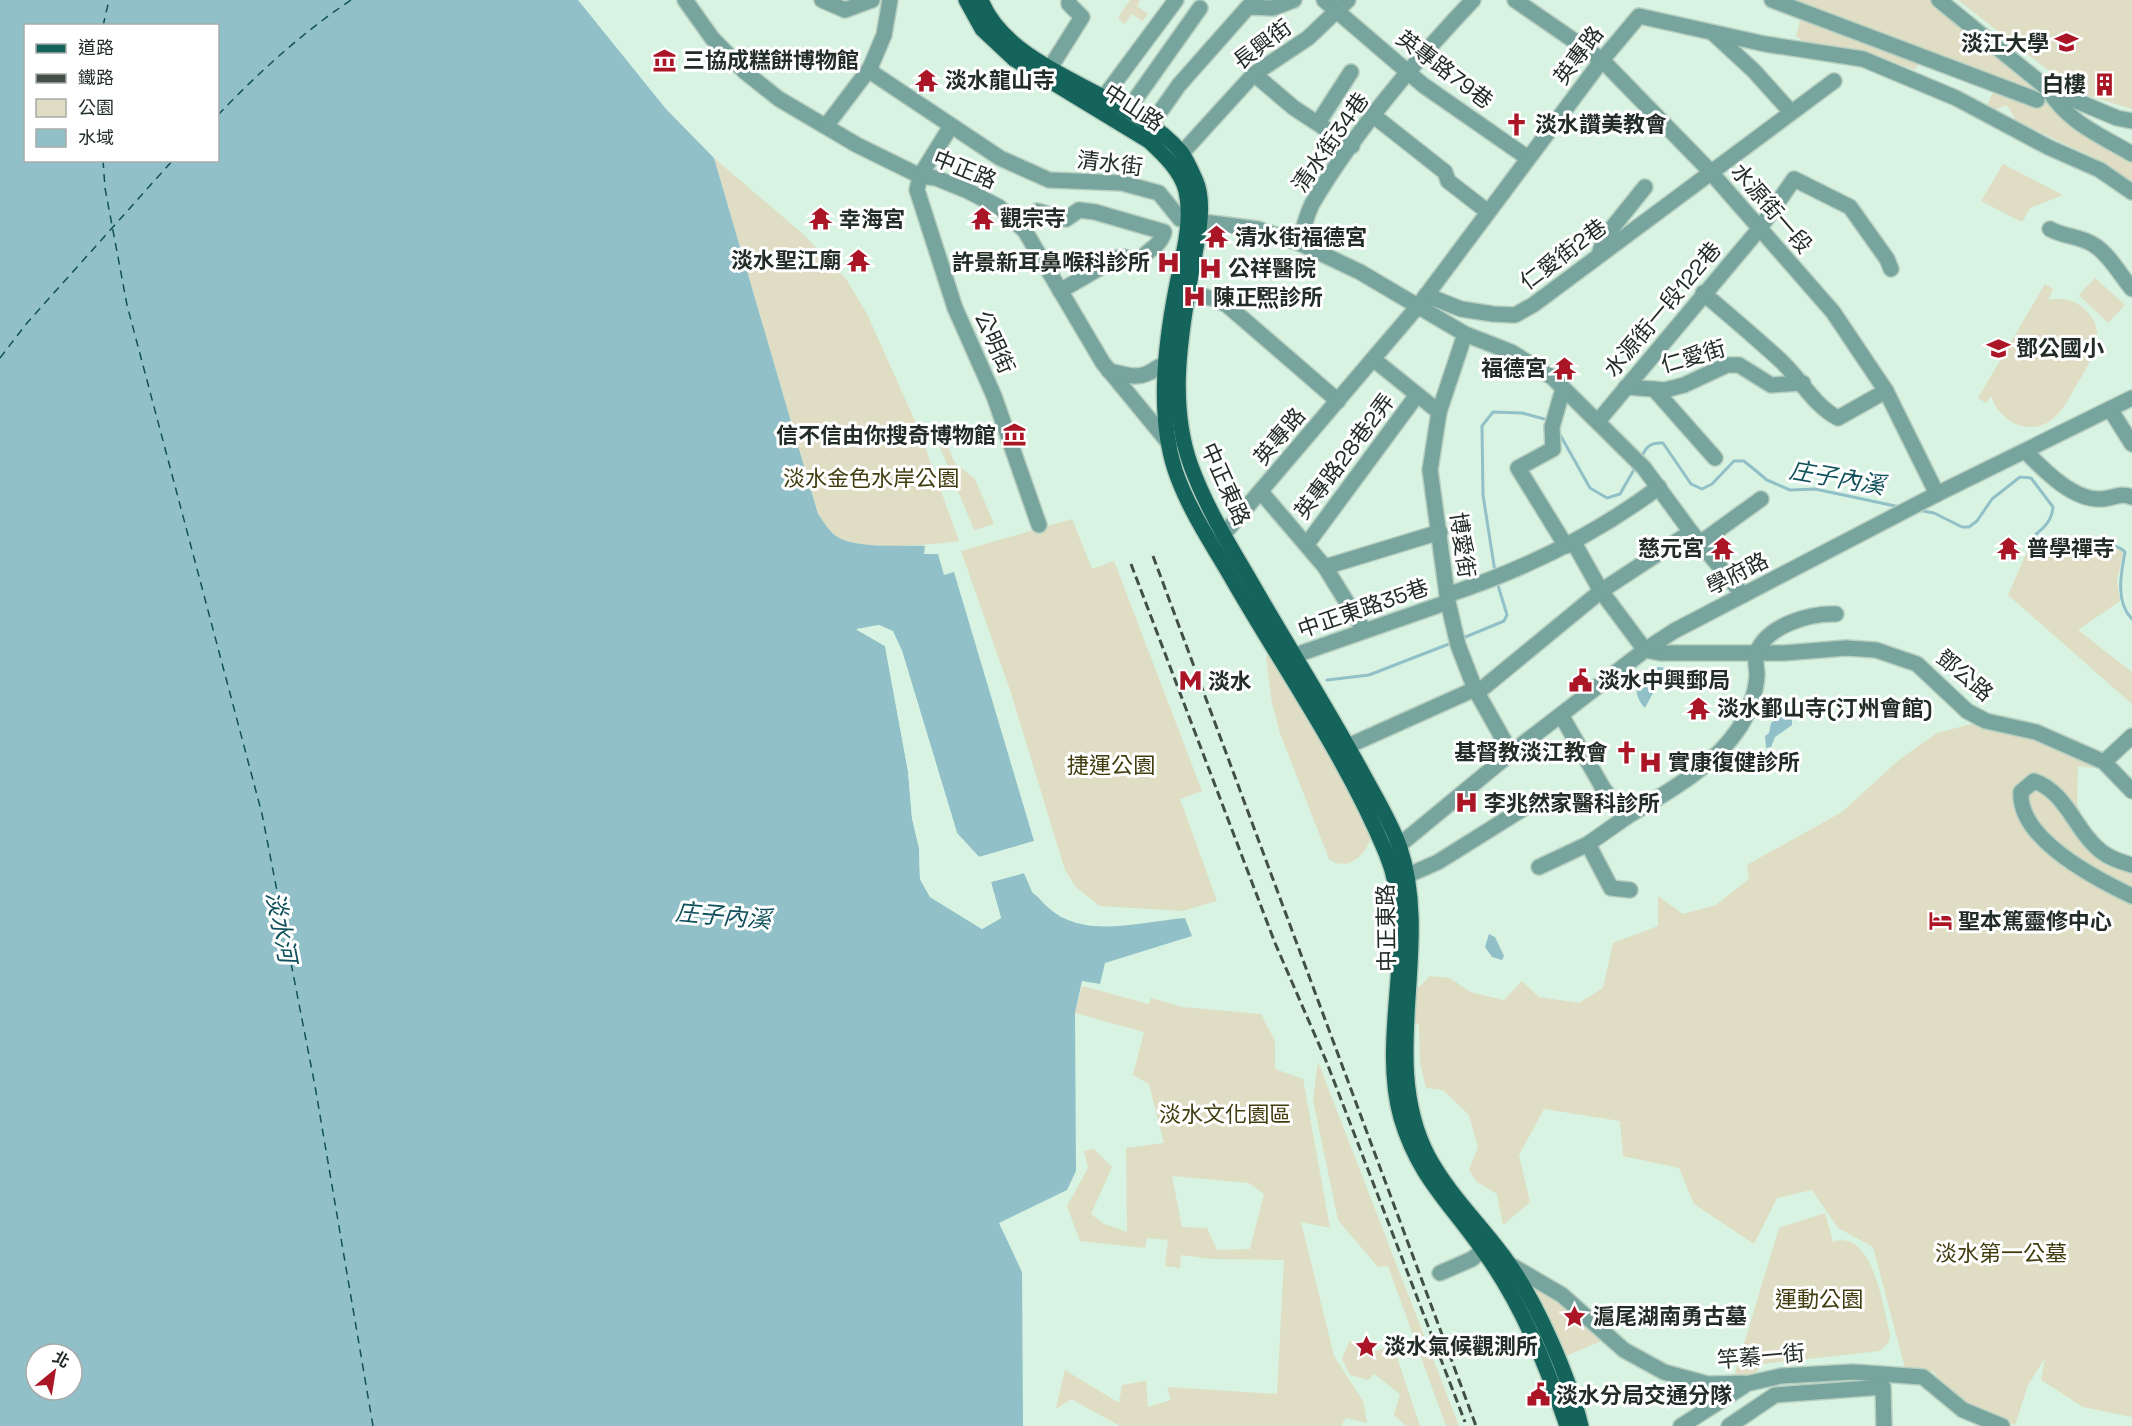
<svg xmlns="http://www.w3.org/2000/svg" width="2132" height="1426" font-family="'Space Grotesk','Noto Sans TC',sans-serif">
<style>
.green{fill:#dfddc3;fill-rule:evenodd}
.water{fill:#92c0c8;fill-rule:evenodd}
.pier{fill:#d8f3e1}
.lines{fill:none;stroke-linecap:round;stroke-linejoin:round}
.stream{stroke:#92c0c8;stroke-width:3}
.ferry{stroke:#10515b;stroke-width:1.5;stroke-dasharray:8 6;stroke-linecap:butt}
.minor-casing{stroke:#b7cfc0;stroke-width:18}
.major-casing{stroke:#b7cfc0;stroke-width:18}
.minor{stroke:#77a49d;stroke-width:15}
.major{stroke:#14645b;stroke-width:15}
.rail{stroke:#424f47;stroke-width:3;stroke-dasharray:9 4.5;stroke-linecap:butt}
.labels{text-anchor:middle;stroke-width:6;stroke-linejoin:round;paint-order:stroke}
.poi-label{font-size:22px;font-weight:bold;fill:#232d27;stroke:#fff;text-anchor:start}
.street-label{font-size:22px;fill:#232d27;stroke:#fff}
.park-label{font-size:22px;fill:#423d0f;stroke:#fff}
.water-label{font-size:24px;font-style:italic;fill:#10515b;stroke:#fff}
</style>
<rect width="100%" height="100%" fill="#d8f3e1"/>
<g class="green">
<path d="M1130 0H1140L1137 6 1148 14 1142 21 1132 14 1124 24 1118 18Z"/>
<path d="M1792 0H1930L2015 68 2057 115 2132 162V183L2100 160 2016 121 2007 105 1993 110 1987 106 1999 79 1925 51 1915 70 1873 55 1804 42 1796 36 1804 6Z"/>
<path d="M1958 0H2132V109L2076 92Z"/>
<path d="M714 158 803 234 846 279 867 314 919 430 959 541C930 545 866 551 839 538 830 533 824 523 818 514Z"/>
<path d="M2003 164 2063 195 2030 208 2022 222 1981 201Z"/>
<path d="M2095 278 2125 305 2108 323 2079 295Z"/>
<path d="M2045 284 2053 289 2048 300C2060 298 2072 299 2082 307 2110 329 2093 357 2079 381 2072 392 2066 406 2056 416 2033 439 2000 423 1991 396L1986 403 1978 398Z"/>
<path d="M947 445 955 463 975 479 994 524 974 530 940 447Z"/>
<path d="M1072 519 1092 569 1114 561 1202 791 1180 799 1217 901 1182 911 1100 906 1076 887 1065 870 1011 693 961 551Z"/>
<path d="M2033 538 2054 553 2098 546 2118 548 2123 553 2117 581 2120 601 2078 630 2132 672V704L2008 595Z"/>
<path d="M1269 654 1328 752 1371 835C1368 854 1347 873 1329 859L1280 733 1272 703 1266 657Z"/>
<path d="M1979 722 2032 736 2104 769 2078 766 2077 805 2098 853 2132 872V1417L2083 1407 2041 1380 2045 1358 2028 1385 2015 1425C1976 1411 1959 1406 1934 1372L1905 1368 1873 1247 1838 1228 1812 1190 1777 1198 1754 1244 1694 1204 1679 1168 1623 1156 1620 1121 1544 1109 1519 1155 1530 1202 1503 1225 1497 1194 1477 1182 1469 1170 1478 1147 1469 1115 1443 1090 1426 1088 1420 1063 1419 1024 1409 1026 1412 989 1419 987 1430 976 1450 978 1470 992 1504 1000 1522 981 1539 997 1579 1003 1603 988 1613 943 1658 926V896L1683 914 1716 905 1749 879 1747 865 1842 812 1900 759 1937 733Z"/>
<path d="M1082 986 1149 1004 1151 998 1182 1007 1261 1014 1275 1041V1069L1303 1079 1330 1228 1301 1222 1334 1356 1363 1401 1367 1423 1346 1418 1341 1426H1120L1071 1399 1056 1409 1065 1370 1119 1403 1122 1385 1146 1381 1148 1407 1171 1400 1167 1387 1277 1394 1284 1260 1212 1259 1181 1255 1180 1268 1165 1266 1168 1240 1147 1238 1145 1248 1080 1241 1067 1206 1088 1168 1084 1151 1094 1149 1112 1167 1091 1214 1104 1224 1127 1232 1126 1148 1164 1143 1149 1084 1133 1075 1144 1032 1075 1013ZM1172 1176 1249 1183 1264 1194 1250 1249 1217 1250 1207 1228 1182 1227Z"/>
<path d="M1318 1062 1459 1426H1446L1388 1266 1378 1267 1338 1220 1313 1100Z"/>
<path d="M1825 1213 1833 1242C1873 1228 1883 1307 1890 1334L1889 1342 1880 1351 1763 1364 1753 1376 1733 1380 1779 1228Z"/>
<path d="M1529 1280C1550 1292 1595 1317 1601 1341L1566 1356Z"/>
<path d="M1350 1340 1365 1355 1393 1345 1420 1426H1406L1394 1415 1400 1394 1374 1374 1368 1380 1350 1375 1342 1359Z"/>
</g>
<g class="water">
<path d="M0 0H578L666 109 714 158 818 514C824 522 828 530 836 536 854 549 902 545 925 546L924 554H938L944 575 954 572 1034 841 979 857 957 833 902 651 893 632 879 625 857 630 885 646 908 771 912 818 919 848 920 879 930 897 982 929 1001 918 991 882 1024 873C1058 948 1120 924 1185 918L1192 936 1105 963 1100 984 1082 981 1075 1013 1076 1171 1067 1190 999 1223 1022 1272 1023 1426H0ZM26 26H218V160H26ZM36 1354H72V1390H36Z"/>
<path d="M1659 667 1666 668 1645 708C1629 692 1637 670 1659 667Z"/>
<path d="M1787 712 1792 716V725L1775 737 1771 747 1766 748 1765 736 1769 733 1771 723Z"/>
<path d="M1489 934 1495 937 1504 956 1502 960 1492 957 1485 947Z"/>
</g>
<path class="pier" d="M879 625 893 631 902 651 957 833 979 857 1034 841 1035 843 979 860 955 835 899 652 891 634 879 628 864 631 888 645 911 771 915 817 922 848 923 878 932 895 982 926 997 917 988 881 1024 870 1035 890 1060 913 1062 918 1032 892 1024 873 991 882 1001 918 982 929 930 897 920 879 919 848 912 818 908 771 885 646 856 629Z"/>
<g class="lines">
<g class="stream">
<path d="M1558 431 1590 488 1607 498 1620 494 1636 466"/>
<path d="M1641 458C1646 447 1650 442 1663 443L1691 484 1702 489 1712 484 1734 461H1744L1767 480 1790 490 1815 489 1900 507"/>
<path d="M1918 510 1934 513 1962 527H1969L1977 521 1992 499 2020 477 2031 478 2053 507C2052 520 2045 527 2035 535 2050 572 2102 528 2125 552 2121 573 2115 602 2132 619"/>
<path d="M1495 572 1483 495 1482 426 1493 412 1522 413 1548 420"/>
<path d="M1463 638 1504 621 1507 615 1497 582"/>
<path d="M1327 680 1369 675 1454 642"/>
</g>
<g class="ferry">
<path d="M103 26 109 0"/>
<path d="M218 115C258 73 303 32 351 0"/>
<path d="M103 160 105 188 127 305 262 814 315 1086 373 1426"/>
<path d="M0 358 27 323 173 160"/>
</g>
<defs>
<g id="minor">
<path d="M685 0 712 38 745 72 779 99 857 145 920 176 936 178 968 191 999 207 1025 231 1103 363 1168 442 1174 441"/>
<path d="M822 0 845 10 872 0"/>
<path d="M1324 0 1423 85 1528 158"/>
<path d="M1515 0 1602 60 1707 168 1833 312 1886 391 1937 494"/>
<path d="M1772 0 2037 100"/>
<path d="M1939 0 2048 89C2067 122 2100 135 2132 154"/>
<path d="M1714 34 1754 71 1791 112"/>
<path d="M870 68 874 74 1000 158 1049 180 1122 183 1159 193 1180 219 1258 229 1299 243 1360 272 1465 334 1511 352 1552 377 1644 468 1691 532 1743 595"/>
<path d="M1050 68 1082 17 1069 4V0"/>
<path d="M1254 74 1294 108 1352 146"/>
<path d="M2048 89 2117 118 2132 121"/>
<path d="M1104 97 1176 0"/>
<path d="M1127 111 1200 8"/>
<path d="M1374 116 1445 172 1448 181 1488 212"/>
<path d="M1318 123 1351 72"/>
<path d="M826 126 870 68 884 35 890 0"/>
<path d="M951 126 920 176 917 190 955 308 994 396 1039 525"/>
<path d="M1150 126 1179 85 1248 7 1273 8 1294 0"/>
<path d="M1182 153 1254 74 1308 38 1348 0"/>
<path d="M1037 211 1066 219 1079 210 1095 212 1164 232C1160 248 1145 250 1138 263L1124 257 1107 259 1098 269 1060 291"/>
<path d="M2050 229C2064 237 2080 236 2094 245 2109 254 2121 276 2132 289"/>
<path d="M1299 243C1303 231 1306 216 1312 204 1353 134 1417 59 1473 0"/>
<path d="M1599 255 1604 238 1645 187"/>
<path d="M1188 293 1215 299 1227 305 1338 401"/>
<path d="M1703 293C1729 315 1755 337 1780 360 1800 378 1814 406 1838 418L1886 391"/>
<path d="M1426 295 1461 309 1493 314 1515 315 1533 305 1834 81"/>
<path d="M1465 334 1439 412 1430 470 1448 602 1458 645 1475 689 1511 753"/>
<path d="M1373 359 1439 412"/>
<path d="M1109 371C1120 373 1134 379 1146 374 1155 371 1158 365 1167 364"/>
<path d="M1626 387 1665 390 1684 385 1727 365H1739L1771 385 1803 383"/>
<path d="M1563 389 1552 427 1553 449 1518 468 1566 546"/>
<path d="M1654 389 1715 458"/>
<path d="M2110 409 2132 444"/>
<path d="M1599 420 1760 228 1794 179 1850 207 1887 259 1891 269"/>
<path d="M2025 451C2043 469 2072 500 2100 499 2113 499 2119 492 2132 497"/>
<path d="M1261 492 1325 567"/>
<path d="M1223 535 1419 305 1602 60 1639 16 1765 44 1863 59 1956 98 2048 147 2100 170 2132 192"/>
<path d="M1574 543 1601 591 1645 650"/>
<path d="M1700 543 1761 499"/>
<path d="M1307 544 1417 395"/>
<path d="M1447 595C1523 570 1595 535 1659 487"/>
<path d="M1364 630 1325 567 1440 532"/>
<path d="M1645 650 1660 653H1784L1846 648 1876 650 1917 664 1967 711 1986 721 2036 732 2104 762 2132 791"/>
<path d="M1293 656 1448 602"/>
<path d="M1477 693 1601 591 1691 532"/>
<path d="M1348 746 1475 689"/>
<path d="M2104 762 2132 736"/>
<path d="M1625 818C1665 793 1709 771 1737 731 1748 716 1756 693 1757 675 1757 668 1754 659 1757 652 1768 625 1810 613 1836 614"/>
<path d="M1588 844 1611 888 1630 890"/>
<path d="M1391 852 1511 753 1645 650 1674 631 1937 494 2132 398"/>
<path d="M2132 865C2121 862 2111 859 2102 852 2076 833 2067 792 2034 781L2021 792C2018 839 2096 879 2132 896"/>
<path d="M1539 867 1588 844 1625 818 1603 788 1561 715"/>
<path d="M1397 880 1438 862 1537 800"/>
<path d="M1509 1264 1562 1295 1624 1350 1664 1372 1708 1384 1750 1383 1781 1376 1853 1372 1923 1377 1963 1410 2002 1426"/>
<path d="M1440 1273 1472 1259 1483 1250"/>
<path d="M1681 1426 1744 1386"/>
<path d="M1729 1426 1775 1395 1883 1387 1884 1426"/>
</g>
<g id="major">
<path d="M966 0 982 29 1014 59 1149 141C1164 155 1181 171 1186 191 1193 223 1182 257 1176 289 1165 346 1157 414 1175 470 1188 509 1214 547 1234 582 1286 672 1346 757 1386 853 1421 936 1377 1032 1401 1118 1418 1176 1449 1202 1482 1249 1521 1302 1546 1364 1567 1426"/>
<path d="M981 0C1010 74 1131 92 1181 152 1187 160 1192 172 1196 181 1208 208 1193 258 1189 287 1179 345 1170 409 1191 466 1205 504 1226 540 1247 575 1285 642 1327 707 1363 774 1376 798 1391 822 1400 848 1433 948 1378 1060 1428 1156 1449 1195 1482 1226 1507 1261 1537 1303 1569 1376 1581 1426"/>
</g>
</defs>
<use href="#minor" class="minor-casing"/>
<use href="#major" class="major-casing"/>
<use href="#minor" class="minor"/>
<use href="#major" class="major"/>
<g class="rail">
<path d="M1153 556 1476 1426"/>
<path d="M1131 564 1275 943 1327 1063 1465 1422"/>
</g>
</g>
<defs>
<symbol id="university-bare" viewBox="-9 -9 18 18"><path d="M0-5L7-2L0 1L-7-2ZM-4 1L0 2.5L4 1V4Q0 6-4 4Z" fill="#ab1627" stroke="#fff" stroke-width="2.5" paint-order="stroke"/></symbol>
<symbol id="museum-bare" viewBox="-9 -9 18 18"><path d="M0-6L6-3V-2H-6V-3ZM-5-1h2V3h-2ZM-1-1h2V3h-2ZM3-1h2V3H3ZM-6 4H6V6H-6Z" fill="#ab1627" stroke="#fff" stroke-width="2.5" paint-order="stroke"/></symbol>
<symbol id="temple-bare" viewBox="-9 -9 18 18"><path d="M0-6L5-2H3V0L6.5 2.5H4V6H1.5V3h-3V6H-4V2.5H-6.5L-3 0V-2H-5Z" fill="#ab1627" stroke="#fff" stroke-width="2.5" paint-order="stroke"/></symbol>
<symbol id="building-bare" viewBox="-9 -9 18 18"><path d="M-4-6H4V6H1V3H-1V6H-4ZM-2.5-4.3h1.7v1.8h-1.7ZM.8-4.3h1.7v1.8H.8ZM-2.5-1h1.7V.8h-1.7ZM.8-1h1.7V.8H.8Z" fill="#ab1627" stroke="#fff" stroke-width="2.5" paint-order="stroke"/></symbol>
<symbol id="church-bare" viewBox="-9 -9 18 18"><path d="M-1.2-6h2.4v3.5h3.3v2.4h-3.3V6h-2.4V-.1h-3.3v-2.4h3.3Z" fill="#ab1627" stroke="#fff" stroke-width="2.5" paint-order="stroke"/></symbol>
<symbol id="hospital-bare" viewBox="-9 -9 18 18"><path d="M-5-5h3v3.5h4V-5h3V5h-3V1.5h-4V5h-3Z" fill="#ab1627" stroke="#fff" stroke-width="2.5" paint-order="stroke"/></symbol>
<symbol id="school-bare" viewBox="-9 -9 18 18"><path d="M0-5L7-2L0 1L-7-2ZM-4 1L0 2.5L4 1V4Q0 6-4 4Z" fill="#ab1627" stroke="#fff" stroke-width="2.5" paint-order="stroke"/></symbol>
<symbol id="civic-bare" viewBox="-9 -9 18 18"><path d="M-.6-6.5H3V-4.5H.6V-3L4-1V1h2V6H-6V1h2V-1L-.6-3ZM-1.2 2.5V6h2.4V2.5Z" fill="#ab1627" stroke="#fff" stroke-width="2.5" paint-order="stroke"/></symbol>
<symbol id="metro-bare" viewBox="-9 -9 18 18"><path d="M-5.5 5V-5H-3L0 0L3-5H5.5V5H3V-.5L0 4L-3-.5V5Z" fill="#ab1627" stroke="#fff" stroke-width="2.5" paint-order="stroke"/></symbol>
<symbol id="hotel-bare" viewBox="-9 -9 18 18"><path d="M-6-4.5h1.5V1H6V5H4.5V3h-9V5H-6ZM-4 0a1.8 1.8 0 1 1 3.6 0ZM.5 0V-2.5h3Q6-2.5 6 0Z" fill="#ab1627" stroke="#fff" stroke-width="2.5" paint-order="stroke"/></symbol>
<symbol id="sight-bare" viewBox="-9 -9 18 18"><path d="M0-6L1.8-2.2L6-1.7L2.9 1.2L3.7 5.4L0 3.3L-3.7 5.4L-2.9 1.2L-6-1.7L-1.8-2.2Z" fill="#ab1627" stroke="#fff" stroke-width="2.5" paint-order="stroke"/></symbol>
</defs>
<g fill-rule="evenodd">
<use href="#university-bare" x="2050" y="26" width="33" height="33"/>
<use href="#museum-bare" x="648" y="44" width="33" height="33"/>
<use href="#temple-bare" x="910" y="64" width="33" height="33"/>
<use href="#building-bare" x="2088" y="68" width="33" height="33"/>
<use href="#church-bare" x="1500" y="108" width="33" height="33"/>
<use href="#temple-bare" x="966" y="202" width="33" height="33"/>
<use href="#temple-bare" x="804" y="202" width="33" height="33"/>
<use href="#temple-bare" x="1200" y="220" width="33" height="33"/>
<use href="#temple-bare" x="842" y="244" width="33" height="33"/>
<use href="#hospital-bare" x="1152" y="246" width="33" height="33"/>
<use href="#hospital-bare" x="1194" y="252" width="33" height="33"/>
<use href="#hospital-bare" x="1178" y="280" width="33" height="33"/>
<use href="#school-bare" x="1982" y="332" width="33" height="33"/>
<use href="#temple-bare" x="1548" y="352" width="33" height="33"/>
<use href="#museum-bare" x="998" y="418" width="33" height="33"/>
<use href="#temple-bare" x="1706" y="532" width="33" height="33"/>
<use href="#temple-bare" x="1992" y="532" width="33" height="33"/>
<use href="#civic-bare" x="1564" y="664" width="33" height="33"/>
<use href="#metro-bare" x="1174" y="664" width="33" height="33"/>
<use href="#temple-bare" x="1682" y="692" width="33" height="33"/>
<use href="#church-bare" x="1610" y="736" width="33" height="33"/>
<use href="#hospital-bare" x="1634" y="746" width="33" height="33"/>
<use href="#hospital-bare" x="1450" y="786" width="33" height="33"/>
<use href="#hotel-bare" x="1924" y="904" width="33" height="33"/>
<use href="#sight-bare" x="1558" y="1300" width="33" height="33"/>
<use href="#sight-bare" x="1350" y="1330" width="33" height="33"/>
<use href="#civic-bare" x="1522" y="1378" width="33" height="33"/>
</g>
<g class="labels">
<g class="poi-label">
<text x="2049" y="51" text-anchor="end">淡江大學</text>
<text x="683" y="68">三協成糕餅博物館</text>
<text x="945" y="88">淡水龍山寺</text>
<text x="2086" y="92" text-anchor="end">白樓</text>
<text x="1535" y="132">淡水讚美教會</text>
<text x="1000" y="226">觀宗寺</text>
<text x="839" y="227">幸海宮</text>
<text x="1235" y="245">清水街福德宮</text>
<text x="841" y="268" text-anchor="end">淡水聖江廟</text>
<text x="1150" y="270" text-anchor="end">許景新耳鼻喉科診所</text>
<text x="1228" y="276">公祥醫院</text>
<text x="1213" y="305">陳正煕診所</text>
<text x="2016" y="356">鄧公國小</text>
<text x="1547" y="376" text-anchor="end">福德宮</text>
<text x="996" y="443" text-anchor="end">信不信由你搜奇博物館</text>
<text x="1704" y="556" text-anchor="end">慈元宮</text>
<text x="2027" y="556">普學禪寺</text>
<text x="1598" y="688">淡水中興郵局</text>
<text x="1208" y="689">淡水</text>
<text x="1717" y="716">淡水鄞山寺(汀州會館)</text>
<text x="1608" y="760" text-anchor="end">基督教淡江教會</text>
<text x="1668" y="770">實康復健診所</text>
<text x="1484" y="811">李兆然家醫科診所</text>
<text x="1958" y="929">聖本篤靈修中心</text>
<text x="1593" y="1324">滬尾湖南勇古墓</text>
<text x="1384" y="1354">淡水氣候觀測所</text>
<text x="1556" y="1403">淡水分局交通分隊</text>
</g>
<g class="street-label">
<text transform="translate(1262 44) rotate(-37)" y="8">長興街</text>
<text transform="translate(1578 55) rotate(-53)" y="8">英專路</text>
<text transform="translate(1445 69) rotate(37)" y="8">英專路79巷</text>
<text transform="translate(1134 107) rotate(33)" y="8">中山路</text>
<text transform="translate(1330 142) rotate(-55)" y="8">清水街34巷</text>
<text transform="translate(1110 163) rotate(7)" y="8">清水街</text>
<text transform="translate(965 169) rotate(22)" y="8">中正路</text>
<text transform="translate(1772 208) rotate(49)" y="8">水源街一段</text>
<text transform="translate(1563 254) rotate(-37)" y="8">仁愛街2巷</text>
<text transform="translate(1662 309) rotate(-50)" y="8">水源街一段122巷</text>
<text transform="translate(995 342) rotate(66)" y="8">公明街</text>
<text transform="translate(1693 356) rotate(-16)" y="8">仁愛街</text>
<text transform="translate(1279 436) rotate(-50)" y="8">英專路</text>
<text transform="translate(1344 456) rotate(-53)" y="8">英專路28巷2弄</text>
<text transform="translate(1226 484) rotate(66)" y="8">中正東路</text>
<text transform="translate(1463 545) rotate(82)" y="8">博愛街</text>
<text transform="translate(1737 573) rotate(-27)" y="8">學府路</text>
<text transform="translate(1363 608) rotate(-19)" y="8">中正東路35巷</text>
<text transform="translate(1965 675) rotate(40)" y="8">鄧公路</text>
<text transform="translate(1386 928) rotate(-91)" y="8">中正東路</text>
<text transform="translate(1761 1356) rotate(-5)" y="8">竿蓁一街</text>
</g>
<g class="park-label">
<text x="871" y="486">淡水金色水岸公園</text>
<text x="1111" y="773">捷運公園</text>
<text x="1225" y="1122">淡水文化園區</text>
<text x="2001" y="1261">淡水第一公墓</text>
<text x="1819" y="1307">運動公園</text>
</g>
<g class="water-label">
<text transform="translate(1837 478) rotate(10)" y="8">庄子內溪</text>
<text transform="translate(723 916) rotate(5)" y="8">庄子內溪</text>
<text transform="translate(281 927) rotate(79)" y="8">淡水河</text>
</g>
</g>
<rect x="24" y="24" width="195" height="138" fill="#ffffff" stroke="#a7aba9" stroke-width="1.5"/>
<rect x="36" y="44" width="30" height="9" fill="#14645b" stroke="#a7aba9" stroke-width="1.5"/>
<text x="78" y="54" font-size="18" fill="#232d27">道路</text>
<rect x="36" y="74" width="30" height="9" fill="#424f47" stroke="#a7aba9" stroke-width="1.5"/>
<text x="78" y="84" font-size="18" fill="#232d27">鐵路</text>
<rect x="36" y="99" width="30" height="18" fill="#dfddc3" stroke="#a7aba9" stroke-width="1.5"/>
<text x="78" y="114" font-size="18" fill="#232d27">公園</text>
<rect x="36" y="129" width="30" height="18" fill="#92c0c8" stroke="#a7aba9" stroke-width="1.5"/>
<text x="78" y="144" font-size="18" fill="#232d27">水域</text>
<g transform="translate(54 1372) rotate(30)"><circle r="28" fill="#ffffff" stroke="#a7aba9" stroke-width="1.5"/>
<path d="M0-4.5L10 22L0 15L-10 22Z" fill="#ab1627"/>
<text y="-9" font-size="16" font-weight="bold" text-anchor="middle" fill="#232d27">北</text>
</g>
</svg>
